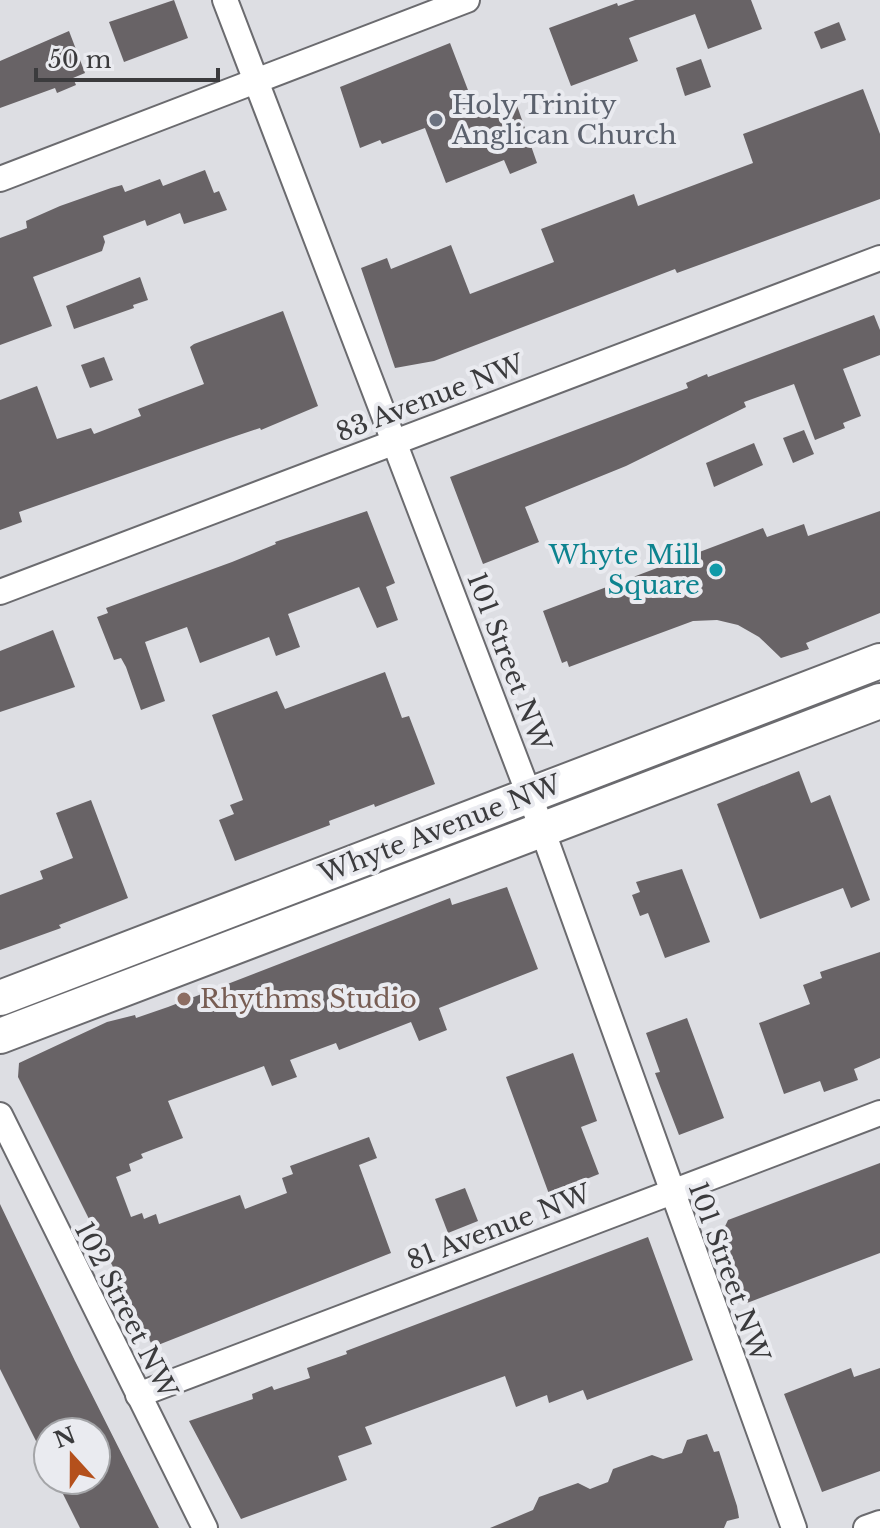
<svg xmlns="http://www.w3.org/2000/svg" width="880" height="1528" font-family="'Libre Baskerville',serif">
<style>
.building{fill:#686366}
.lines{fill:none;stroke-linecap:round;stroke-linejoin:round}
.minor-casing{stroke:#6b6b6f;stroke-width:28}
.secondary-casing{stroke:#6b6b6f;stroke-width:38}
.minor{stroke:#fff;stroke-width:24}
.secondary{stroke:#fff;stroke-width:34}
.worship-dot{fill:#6b7280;stroke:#eaebf0;stroke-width:3}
.culture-dot{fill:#0f9aa8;stroke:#eaebf0;stroke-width:3}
.education-dot{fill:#8d6e63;stroke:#eaebf0;stroke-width:3}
.labels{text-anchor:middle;stroke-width:8;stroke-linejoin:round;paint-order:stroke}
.worship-label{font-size:26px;fill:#5b616d;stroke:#eaebf0;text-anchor:start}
.street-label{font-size:26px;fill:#3b3b3d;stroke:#eaebf0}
.culture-label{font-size:26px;fill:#0d838f;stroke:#eaebf0;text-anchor:end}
.education-label{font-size:26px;fill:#785e54;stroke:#eaebf0;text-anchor:start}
</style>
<rect width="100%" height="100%" fill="#dddee3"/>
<g class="building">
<path d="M174 0 188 38 124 62 109 22Z"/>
<path d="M635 0H751L762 29 708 49 695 14 629 38 638 61 571 86 549 28 617 3 618 6Z"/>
<path d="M839 22 846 40 821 49 814 32Z"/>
<path d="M69 31 85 73 73 78 76 85 57 93 55 88 0 108V61Z"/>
<path d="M450 43 476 111 514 97 537 163 510 174 504 160 446 183 425 128 382 144 380 140 360 148 340 87Z"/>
<path d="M701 59 711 87 685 96 676 68Z"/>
<path d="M863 89 880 134V199L677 273 675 269 434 361 395 368 361 268 387 258 391 269 451 245 470 294 554 262 541 229 634 194 638 206 753 163 743 134Z"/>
<path d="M205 170 214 193 219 191 227 210 184 224 180 213 147 226 145 220 103 236 105 242 102 251 33 277 52 326 0 345V238L27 228 26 221 60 206 111 188 122 185 125 192 160 179 163 186Z"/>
<path d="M140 277 148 300 133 305 134 308 74 329 66 306Z"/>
<path d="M283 311 318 406 261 430 260 428 227 439 19 512 22 522 0 530V400L37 386 57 439 91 428 94 434 141 416 138 409 204 384 190 347 194 344Z"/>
<path d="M874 315 880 330V355L843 369 861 416 843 423 845 428 815 440 794 384 744 402 746 407 626 466 525 507 539 542 483 564 450 477 688 388 686 383 707 374 708 377Z"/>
<path d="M104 357 113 380 90 388 81 365Z"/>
<path d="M804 430 814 454 793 463 783 438Z"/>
<path d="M754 443 763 465 714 487 706 463Z"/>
<path d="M367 511 395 583 386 587 398 620 377 628 359 587 288 614 300 647 276 656 269 637 200 663 187 627 145 642 165 701 141 710 126 667 121 658 114 660 97 617 108 613 106 608 232 562 276 544 275 542Z"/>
<path d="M880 511V613L806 643 809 649 781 658 759 637 738 625 717 620 693 621 569 667 567 661 562 663 543 611 763 528 767 537 804 524 808 536Z"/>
<path d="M53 630 75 687 0 712V651Z"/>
<path d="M385 672 402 718 409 716 435 784 375 807 374 804 329 821 330 825 235 861 219 820 234 814 230 805 243 800 212 715 277 691 285 709Z"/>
<path d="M799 771 811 803 830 795 870 900 851 908 843 888 760 919 717 804Z"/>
<path d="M91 800 128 898 59 925 61 928 0 950V895L43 879 40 871 73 858 56 813Z"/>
<path d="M682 869 710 942 665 958 648 913 640 916 632 895 640 892 636 882Z"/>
<path d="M507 887 538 969 439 1008 447 1030 419 1041 411 1022 339 1050 336 1043 290 1060 297 1077 272 1086 264 1066 168 1101 183 1138 141 1154 143 1158 129 1164 131 1171 116 1177 131 1217 142 1213 144 1219 156 1214 159 1224 240 1195 245 1209 287 1193 282 1178 293 1174 290 1166 369 1137 377 1158 359 1165 391 1253 153 1347 18 1077 19 1063 107 1022 135 1015 136 1018 168 1007 450 898 452 905Z"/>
<path d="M880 952V1058L854 1069 858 1080 824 1092 820 1081 784 1094 759 1023 810 1004 803 985 822 978 820 972Z"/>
<path d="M687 1018 724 1118 679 1135 655 1073 660 1072 646 1033Z"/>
<path d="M573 1053 597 1121 581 1127 599 1174 549 1194 506 1077Z"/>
<path d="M880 1163V1253L747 1303 721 1235 728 1220Z"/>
<path d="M465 1188 478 1221 448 1233 435 1199Z"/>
<path d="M0 1204 75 1361 159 1528H80L56 1480H96V1432H48V1465L0 1369Z"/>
<path d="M648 1237 693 1360 587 1400 583 1390 549 1403 547 1395 516 1407 505 1376 365 1427 372 1444 338 1456 347 1480 241 1519 189 1421 253 1399 252 1394 272 1386 274 1390 310 1378 307 1368 347 1354 346 1351Z"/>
<path d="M851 1368 854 1377 880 1368V1471L822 1492 784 1394Z"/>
<path d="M707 1434 714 1452 719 1451 737 1506 739 1518 727 1521 724 1528H490L533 1510 539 1497 578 1483 590 1489 608 1482 613 1469 652 1455 663 1459 682 1453 687 1440Z"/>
</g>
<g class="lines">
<defs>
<g id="minor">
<path d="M225 0 538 818 794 1528"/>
<path d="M0 179 467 0"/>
<path d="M0 592 880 258"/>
<path d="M0 1115 205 1528"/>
<path d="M138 1395 880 1113"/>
<path d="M866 1528 880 1523"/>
</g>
<g id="secondary">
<path d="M0 998 880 661"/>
<path d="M0 1036 880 701"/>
</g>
</defs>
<use href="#minor" class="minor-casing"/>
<use href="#secondary" class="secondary-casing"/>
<use href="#minor" class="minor"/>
<use href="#secondary" class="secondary"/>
</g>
<circle class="worship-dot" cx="436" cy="120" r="8"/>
<circle class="culture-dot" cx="716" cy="570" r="8"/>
<circle class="education-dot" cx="184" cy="999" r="8"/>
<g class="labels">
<g class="worship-label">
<text x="452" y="114">Holy Trinity<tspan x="452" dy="30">Anglican Church</tspan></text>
</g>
<g class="street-label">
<text transform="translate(430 398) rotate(-21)" y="9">83 Avenue NW</text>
<text transform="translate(509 662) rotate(69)" y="9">101 Street NW</text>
<text transform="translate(440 829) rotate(-21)" y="9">Whyte Avenue NW</text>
<text transform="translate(499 1227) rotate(-21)" y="9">81 Avenue NW</text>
<text transform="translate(729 1272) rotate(70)" y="9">101 Street NW</text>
<text transform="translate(126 1310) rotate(63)" y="9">102 Street NW</text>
</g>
<g class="culture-label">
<text x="700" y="564">Whyte Mill<tspan x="700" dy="30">Square</tspan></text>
</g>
<g class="education-label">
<text x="200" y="1008">Rhythms Studio</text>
</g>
</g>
<g transform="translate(72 1456) rotate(339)"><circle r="38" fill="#eaebf0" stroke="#a4a5a8" stroke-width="2"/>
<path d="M0-6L14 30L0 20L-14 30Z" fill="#b4501c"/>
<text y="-12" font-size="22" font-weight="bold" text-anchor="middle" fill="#3b3b3d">N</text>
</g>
<path d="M36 68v12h182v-12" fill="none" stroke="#3b3b3d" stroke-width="4"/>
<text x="48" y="68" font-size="24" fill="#3b3b3d" stroke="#eaebf0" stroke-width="6" paint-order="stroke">50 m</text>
</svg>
